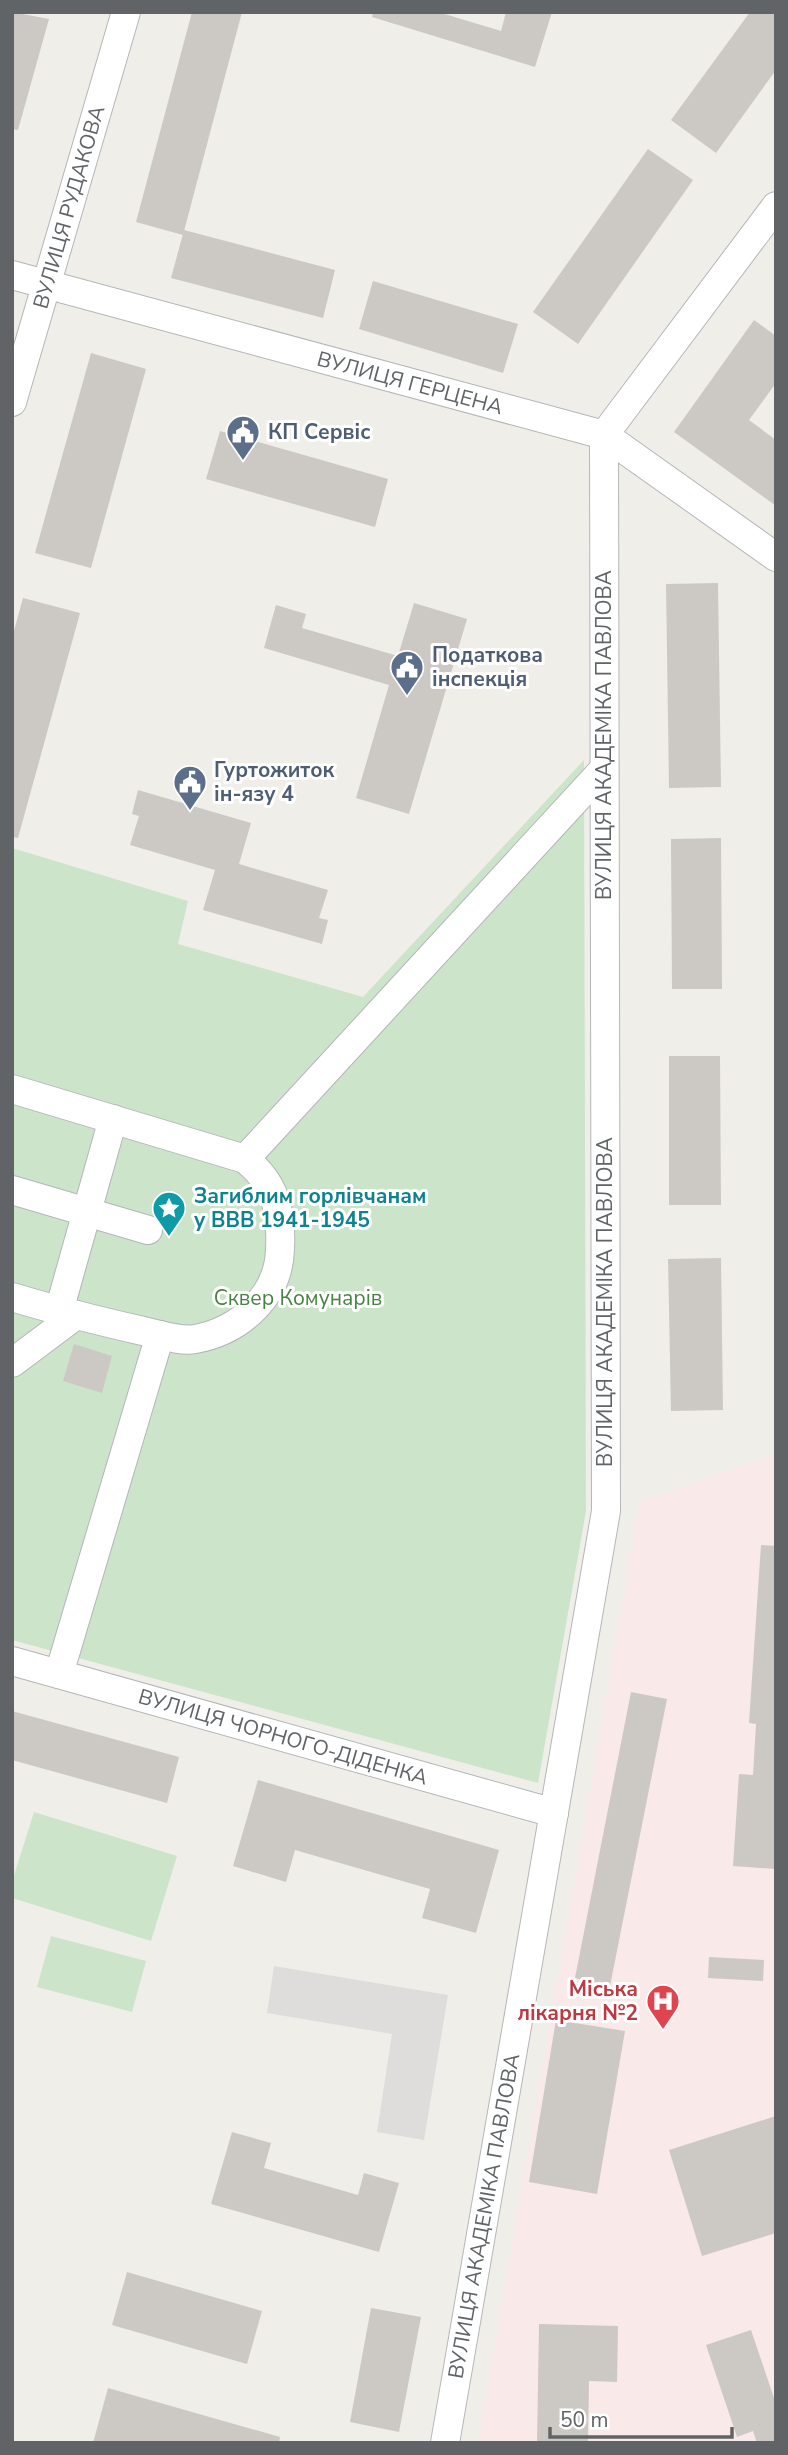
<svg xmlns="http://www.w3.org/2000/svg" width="788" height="2455" font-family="'Nunito Sans',sans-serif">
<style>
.industrial{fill:#dfdddb}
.medical{fill:#f9e9e9}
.green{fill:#cce4c9}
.building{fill:#ccc9c5}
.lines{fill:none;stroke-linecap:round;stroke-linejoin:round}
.street-casing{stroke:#b4b6b9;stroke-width:30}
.street{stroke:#fff;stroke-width:28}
.labels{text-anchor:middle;stroke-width:6;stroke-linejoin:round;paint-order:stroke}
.street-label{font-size:21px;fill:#606467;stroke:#fff}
.service-label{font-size:21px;font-weight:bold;fill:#4e5e75;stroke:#fff;text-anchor:start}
.culture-label{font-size:21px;font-weight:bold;fill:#0d838f;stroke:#fff;text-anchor:start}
.park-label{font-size:21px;fill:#468442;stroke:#fff}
.health-label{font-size:21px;font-weight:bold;fill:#be3a42;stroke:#fff;text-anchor:end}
</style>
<rect width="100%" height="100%" fill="#f0eee9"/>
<path class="industrial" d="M274 1966 448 1995 424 2140 377 2132 392 2034 267 2013Z"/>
<path class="medical" d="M776 1454V2443H478L640 1502Z"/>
<g class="green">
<path d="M584 760 586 1511 538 1783 12 1640V848L188 901 178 944 363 997Z"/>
<path d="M34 1812 177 1856 151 1941 12 1898V1882Z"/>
<path d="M51 1936 146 1961 132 2012 37 1987Z"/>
</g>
<g class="building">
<path d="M12 12 49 19 18 130 12 129Z"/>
<path d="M192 12H242L183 235 136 222Z"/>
<path d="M373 12H438L501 31 506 12H552L535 67 372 17Z"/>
<path d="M750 12H776V70L716 153 671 120Z"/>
<path d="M648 149 693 180 578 344 533 312Z"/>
<path d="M184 230 335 270 323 318 171 278Z"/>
<path d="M373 281 518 324 503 373 359 329Z"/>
<path d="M754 320 776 336V383L749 420 776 440V506L674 432Z"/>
<path d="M91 353 146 369 91 568 35 553Z"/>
<path d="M220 431 388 479 375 527 206 479Z"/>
<path d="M718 583 721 787 669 788 666 584Z"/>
<path d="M23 598 80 613 18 838 12 837V638Z"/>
<path d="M414 603 467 619 409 814 356 798 389 685 264 648 276 605 306 614 302 628 398 656Z"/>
<path d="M138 790 251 823 239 864 328 890 319 918 328 920 322 944 203 910 215 870 130 845 139 816 132 814Z"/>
<path d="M721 838 722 989H672L671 839Z"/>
<path d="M669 1056H720L721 1205H669Z"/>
<path d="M721 1258 723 1410 671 1411 668 1259Z"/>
<path d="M74 1344 112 1356 102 1393 63 1381Z"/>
<path d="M761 1545 776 1546V1869L733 1866 739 1774 753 1775 756 1724 749 1723Z"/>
<path d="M631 1692 667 1699 610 1986 575 1978Z"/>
<path d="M12 1711 179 1757 167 1803 12 1760Z"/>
<path d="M258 1780 499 1850 476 1933 422 1918 430 1889 295 1850 286 1882 233 1866Z"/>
<path d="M709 1957 764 1960 763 1981 708 1978Z"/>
<path d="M556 2020 625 2031 597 2194 529 2182Z"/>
<path d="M776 2116V2233L702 2256 669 2150Z"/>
<path d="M232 2132 271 2143 264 2168 358 2195 364 2173 399 2183 379 2252 211 2204Z"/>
<path d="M127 2272 262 2311 247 2364 112 2325Z"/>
<path d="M371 2308 421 2317 399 2432 350 2422Z"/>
<path d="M539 2324 618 2326 617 2382 589 2381 588 2443H537Z"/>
<path d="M751 2330 776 2404V2443H757L753 2431 737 2437 706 2345Z"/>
<path d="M108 2388 280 2437 279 2443H93Z"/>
</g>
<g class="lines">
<defs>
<g id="street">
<path d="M12 275 604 435 776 557"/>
<path d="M12 402 126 12"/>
<path d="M12 1089 245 1159C275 1183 282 1210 280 1249 279 1296 240 1331 195 1339 180 1342 158 1334 143 1331 99 1321 55 1310 12 1297"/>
<path d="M245 1159 604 769"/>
<path d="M12 1190 148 1230"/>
<path d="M59 1311 113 1119"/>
<path d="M12 1363 76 1315"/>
<path d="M12 1661 554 1813"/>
<path d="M59 1674 160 1335"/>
<path d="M445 2443 606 1511 604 435 776 206"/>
</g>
</defs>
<use href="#street" class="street-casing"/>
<use href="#street" class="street"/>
</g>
<defs>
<symbol id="civic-pin" viewBox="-11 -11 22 30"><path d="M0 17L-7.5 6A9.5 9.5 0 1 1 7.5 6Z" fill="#5c6f8a" stroke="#fff"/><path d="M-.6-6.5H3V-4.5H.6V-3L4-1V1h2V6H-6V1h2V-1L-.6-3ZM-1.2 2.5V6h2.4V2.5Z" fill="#fff"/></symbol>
<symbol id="sight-pin" viewBox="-11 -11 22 30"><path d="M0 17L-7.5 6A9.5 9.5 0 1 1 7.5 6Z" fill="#0f9aa8" stroke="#fff"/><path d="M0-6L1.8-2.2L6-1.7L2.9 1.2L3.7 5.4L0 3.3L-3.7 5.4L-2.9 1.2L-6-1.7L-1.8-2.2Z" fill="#fff"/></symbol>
<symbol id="hospital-pin" viewBox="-11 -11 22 30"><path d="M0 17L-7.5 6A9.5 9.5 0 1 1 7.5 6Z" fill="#e0444e" stroke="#fff"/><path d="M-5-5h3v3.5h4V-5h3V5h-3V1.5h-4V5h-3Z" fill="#fff"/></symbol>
</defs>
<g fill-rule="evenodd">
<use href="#civic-pin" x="224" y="413" width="38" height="52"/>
<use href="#civic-pin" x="388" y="648" width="38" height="52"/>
<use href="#civic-pin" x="171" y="763" width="38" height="52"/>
<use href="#sight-pin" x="150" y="1189" width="38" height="52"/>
<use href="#hospital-pin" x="644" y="1982" width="38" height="52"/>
</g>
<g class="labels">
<g class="street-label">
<text transform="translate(69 207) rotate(-74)" y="7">ВУЛИЦЯ РУДАКОВА</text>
<text transform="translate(410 383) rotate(15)" y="7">ВУЛИЦЯ ГЕРЦЕНА</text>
<text transform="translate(604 735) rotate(-90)" y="7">ВУЛИЦЯ АКАДЕМІКА ПАВЛОВА</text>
<text transform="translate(605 1302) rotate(-90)" y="7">ВУЛИЦЯ АКАДЕМІКА ПАВЛОВА</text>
<text transform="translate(283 1737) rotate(16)" y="7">ВУЛИЦЯ ЧОРНОГО-ДІДЕНКА</text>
<text transform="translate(484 2216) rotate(-80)" y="7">ВУЛИЦЯ АКАДЕМІКА ПАВЛОВА</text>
</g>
<g class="service-label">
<text x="268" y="439">КП Сервіс</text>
<text x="432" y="662">Податкова<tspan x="432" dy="24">інспекція</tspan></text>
<text x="214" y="777">Гуртожиток<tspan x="214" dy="24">ін-язу 4</tspan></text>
</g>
<g class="culture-label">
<text x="194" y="1203">Загиблим горлівчанам<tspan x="194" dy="24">у ВВВ 1941-1945</tspan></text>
</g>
<g class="park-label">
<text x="298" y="1305">Сквер Комунарів</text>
</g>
<g class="health-label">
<text x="638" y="1996">Міська<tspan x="638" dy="24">лікарня №2</tspan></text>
</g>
</g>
<rect width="788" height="2455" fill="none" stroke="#606467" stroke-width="28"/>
<path d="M550 2427v10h182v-10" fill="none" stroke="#606467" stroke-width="3.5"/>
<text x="560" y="2427" font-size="21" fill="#606467" stroke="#ffffff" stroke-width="5" paint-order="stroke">50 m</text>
</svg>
